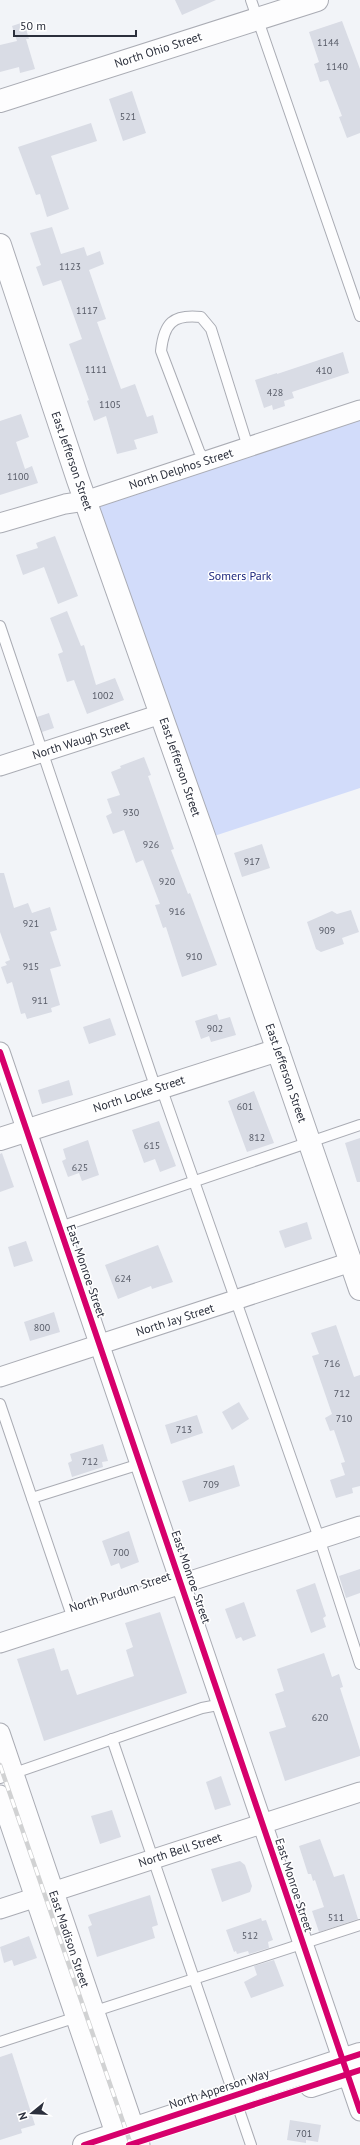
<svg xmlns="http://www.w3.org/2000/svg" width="360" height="2145" font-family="'PT Sans',sans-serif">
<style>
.green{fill:#d2dcfa}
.building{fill:#d9dce5}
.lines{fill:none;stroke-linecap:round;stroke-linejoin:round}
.lane-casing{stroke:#aaacb4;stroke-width:12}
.street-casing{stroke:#aaacb4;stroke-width:21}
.secondary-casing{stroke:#aaacb4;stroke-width:24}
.lane{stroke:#fdfdfe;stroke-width:10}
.street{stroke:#fdfdfe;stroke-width:19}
.secondary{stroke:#fdfdfe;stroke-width:22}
.rail-casing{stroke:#d1d2d3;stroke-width:4.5}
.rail{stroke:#fff;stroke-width:3;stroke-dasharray:9;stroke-linecap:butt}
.cycleway-casing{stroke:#fff;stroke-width:8}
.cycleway{stroke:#d6006c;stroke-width:6}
.labels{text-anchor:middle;stroke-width:3;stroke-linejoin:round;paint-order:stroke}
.number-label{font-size:10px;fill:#565a66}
.street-label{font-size:12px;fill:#2b2f3c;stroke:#fff}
.park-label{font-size:12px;fill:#1c277d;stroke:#fff}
</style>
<rect width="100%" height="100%" fill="#f2f4f8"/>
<path class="green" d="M360 410V788L205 839 85 501Z"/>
<g class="building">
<path d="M175 0H216L182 15Z"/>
<path d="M342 21 360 69V133L347 138 339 117 342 116 328 80 320 82 314 64 319 62 309 32Z"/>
<path d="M24 22 29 39H26L35 69 20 73 19 67 0 72V45L17 41 12 26Z"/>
<path d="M132 91 146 133 123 141 109 99Z"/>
<path d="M91 123 97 141 51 156 69 209 47 217 40 194 36 195 18 147Z"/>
<path d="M52 227 61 254 84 247 87 256 100 251 104 264 89 270 106 319 97 322 121 389 135 384 147 417 153 415 158 433 134 440 137 449 117 454 106 416 94 421 87 401 89 400 69 344 82 339 61 280 43 286 36 267 41 265 30 233Z"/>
<path d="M343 352 349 373 292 392 294 398 284 401 285 406 273 410 272 405 264 408 255 380 277 373V374Z"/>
<path d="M21 414 29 437 16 442 25 469 32 466 38 483 0 495V421Z"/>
<path d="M55 536 78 596 58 604 44 567 23 575 16 555 38 548 36 543Z"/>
<path d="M67 611 81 646 84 645 96 685 115 678 124 700 87 714 74 680 67 682 58 654 63 652 50 618Z"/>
<path d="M49 713 54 728 42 732 37 717Z"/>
<path d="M144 757 151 775 148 776 174 849 171 850 188 894 190 893 217 965 182 977 166 927 163 928 155 905 160 904 143 860 136 863 124 830 113 834 106 816 112 813 107 799 120 795 111 772 121 768 120 766Z"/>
<path d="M262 844 270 868 242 877 234 853Z"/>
<path d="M0 873H4L14 908 28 903 32 913 50 907 57 930 50 932 61 966 50 969 60 1005 51 1008 52 1012 27 1019 25 1013 21 1014 12 982 7 984 1 967 7 965 5 962 10 960 0 932Z"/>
<path d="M351 910 359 932 342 938 344 944 321 952 316 949 307 922 332 911 337 914Z"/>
<path d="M217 1014 219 1020 230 1017 236 1035 211 1042 209 1036 201 1039 195 1021Z"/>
<path d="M110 1018 116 1035 89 1044 83 1027Z"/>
<path d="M69 1080 73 1095 42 1104 38 1090Z"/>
<path d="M254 1091 274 1143 247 1152 228 1101Z"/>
<path d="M159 1121 176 1166 160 1172 155 1159 144 1163 132 1130Z"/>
<path d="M360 1138V1182H357L345 1143Z"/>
<path d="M88 1140 99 1175 82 1181 79 1173 68 1177 62 1161 66 1159 63 1149Z"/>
<path d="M2 1153 14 1187 0 1192V1154Z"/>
<path d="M307 1222 312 1239 285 1248 279 1231Z"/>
<path d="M26 1241 33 1261 14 1267 8 1247Z"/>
<path d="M158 1245 173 1282 152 1289 151 1286 118 1299 105 1265Z"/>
<path d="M54 1312 60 1332 30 1341 24 1322Z"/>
<path d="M336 1325 354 1377 360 1375V1486L352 1488 353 1493 336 1498 330 1480 345 1475 341 1463 345 1462 334 1430 330 1431 325 1418 332 1414 312 1356 319 1354 311 1333Z"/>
<path d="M239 1402 249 1419 232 1430 222 1412Z"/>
<path d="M197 1415 203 1433 171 1444 165 1425Z"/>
<path d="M103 1444 108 1461 102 1462 103 1467 72 1477 68 1463 72 1461 70 1454Z"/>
<path d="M234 1465 240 1486 189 1502 182 1481Z"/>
<path d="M129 1531 139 1562 121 1569 119 1563 111 1566 102 1541Z"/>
<path d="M360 1569V1593L346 1598 339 1576Z"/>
<path d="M315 1583 326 1616 323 1618 326 1627 311 1633 296 1590Z"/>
<path d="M244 1602 256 1636 243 1641 241 1637 236 1639 225 1609Z"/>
<path d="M160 1612 187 1693 44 1741 17 1659 54 1648 61 1671 68 1669 77 1695 134 1676 126 1650 133 1647 125 1623Z"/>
<path d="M324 1653 332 1677 339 1674 343 1687 340 1688 360 1750V1756L285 1781 269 1732 286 1727 275 1694 284 1691 277 1669Z"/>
<path d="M221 1776 231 1805 215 1810 206 1782Z"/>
<path d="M112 1810 121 1837 100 1844 91 1816Z"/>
<path d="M320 1839 334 1877 344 1874 358 1919 319 1932 312 1911 324 1907 315 1880 313 1881 311 1874H308L299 1846Z"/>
<path d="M240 1861 245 1865 252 1886 250 1892 222 1902 211 1869Z"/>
<path d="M150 1895 158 1925 152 1927 155 1938 97 1957 88 1927 92 1925 88 1915Z"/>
<path d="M261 1918 262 1921 266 1920 273 1940 268 1942 269 1948 249 1954 248 1951 237 1954 236 1951 234 1952 226 1930Z"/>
<path d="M29 1936 37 1958 14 1966 12 1960 4 1963 0 1947Z"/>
<path d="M274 1960 284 1986 251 1998 244 1982 257 1975 254 1966Z"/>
<path d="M12 2053 35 2125 21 2129 22 2133 0 2140V2057Z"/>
<path d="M290 2120 321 2125 318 2142 306 2140V2143L287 2140Z"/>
</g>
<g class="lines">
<defs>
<g id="lane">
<path d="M251 0 360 316"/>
<path d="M205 461 199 451 161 351C164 323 173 314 201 317L211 329 248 447"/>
<path d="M0 626 156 1089"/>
<path d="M161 1087 319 1538 360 1664"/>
<path d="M60 1227 360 1125"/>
<path d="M0 1404 73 1619"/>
<path d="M32 1498 140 1464"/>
<path d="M112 1739 251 2145"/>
<path d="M0 1778 202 1708 223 1704"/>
<path d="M0 2042 360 1925"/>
</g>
<g id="street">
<path d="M0 523 65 504 85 501 360 410"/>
<path d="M0 766 161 714"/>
<path d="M0 1052 360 2111"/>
<path d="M0 1377 351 1262"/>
<path d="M0 1643 360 1526"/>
<path d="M0 1733 140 2145"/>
<path d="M0 1795 119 2145"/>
<path d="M0 1909 360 1792"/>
</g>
<g id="secondary">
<path d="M0 101 317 0"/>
<path d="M0 245 78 480 205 839 360 1289"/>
<path d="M0 1139 278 1050"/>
<path d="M311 2086 360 2070"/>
<path d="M84 2145 360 2054"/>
</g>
</defs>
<use href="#lane" class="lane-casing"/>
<use href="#street" class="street-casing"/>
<use href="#secondary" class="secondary-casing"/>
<use href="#lane" class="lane"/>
<use href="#street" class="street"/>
<use href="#secondary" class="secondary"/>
<defs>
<path id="rail" d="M0 1765 131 2145"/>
</defs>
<use href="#rail" class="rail-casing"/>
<use href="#rail" class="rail"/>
<defs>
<g id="cycleway">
<path d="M0 1052 360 2111"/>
<path d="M84 2145 360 2054"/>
<path d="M129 2145 360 2070"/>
</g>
</defs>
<use href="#cycleway" class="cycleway-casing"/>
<use href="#cycleway" class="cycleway"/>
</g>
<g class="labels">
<g class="number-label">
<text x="328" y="46">1144</text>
<text x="337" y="70">1140</text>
<text x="128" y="120">521</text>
<text x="70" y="270">1123</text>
<text x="87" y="314">1117</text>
<text x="96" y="373">1111</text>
<text x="324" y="374">410</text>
<text x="275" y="396">428</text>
<text x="110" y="408">1105</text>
<text x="18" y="480">1100</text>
<text x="103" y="699">1002</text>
<text x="131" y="816">930</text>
<text x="151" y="848">926</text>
<text x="252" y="865">917</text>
<text x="167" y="885">920</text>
<text x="177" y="915">916</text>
<text x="31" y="927">921</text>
<text x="327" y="934">909</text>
<text x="194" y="960">910</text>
<text x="31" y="970">915</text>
<text x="40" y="1004">911</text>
<text x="215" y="1032">902</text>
<text x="245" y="1110">601</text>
<text x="257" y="1141">812</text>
<text x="152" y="1149">615</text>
<text x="80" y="1171">625</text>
<text x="123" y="1282">624</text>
<text x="42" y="1331">800</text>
<text x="332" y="1367">716</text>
<text x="342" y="1397">712</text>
<text x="344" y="1422">710</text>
<text x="184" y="1433">713</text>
<text x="90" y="1465">712</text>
<text x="211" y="1488">709</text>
<text x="121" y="1556">700</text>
<text x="320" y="1721">620</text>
<text x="336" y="1921">511</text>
<text x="250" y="1939">512</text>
<text x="304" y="2137">701</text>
</g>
<g class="street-label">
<text transform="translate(158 50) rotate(-18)" y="4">North Ohio Street</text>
<text transform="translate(72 461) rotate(71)" y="4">East Jefferson Street</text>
<text transform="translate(181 469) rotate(-18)" y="4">North Delphos Street</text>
<text transform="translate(81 740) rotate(-18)" y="4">North Waugh Street</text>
<text transform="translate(180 767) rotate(71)" y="4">East Jefferson Street</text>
<text transform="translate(286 1073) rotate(71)" y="4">East Jefferson Street</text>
<text transform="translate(139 1094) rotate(-18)" y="4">North Locke Street</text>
<text transform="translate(86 1271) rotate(71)" y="4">East Monroe Street</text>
<text transform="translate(175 1320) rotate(-18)" y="4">North Jay Street</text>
<text transform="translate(191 1577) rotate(71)" y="4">East Monroe Street</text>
<text transform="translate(120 1592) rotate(-18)" y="4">North Purdum Street</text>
<text transform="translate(180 1850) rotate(-18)" y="4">North Bell Street</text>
<text transform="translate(294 1885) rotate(72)" y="4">East Monroe Street</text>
<text transform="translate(69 1939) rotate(71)" y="4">East Madison Street</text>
<text transform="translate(219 2089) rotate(-18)" y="4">North Apperson Way</text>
</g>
<g class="park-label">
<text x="240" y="580">Somers Park</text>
</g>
</g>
<g transform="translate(32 2113) rotate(252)" stroke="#ffffff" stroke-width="3" paint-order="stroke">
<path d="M0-3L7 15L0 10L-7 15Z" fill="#2b2f3c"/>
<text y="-6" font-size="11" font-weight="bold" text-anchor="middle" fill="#2b2f3c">N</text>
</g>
<path d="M14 30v6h122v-6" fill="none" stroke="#2b2f3c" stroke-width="2"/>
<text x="20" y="30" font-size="12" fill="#2b2f3c" stroke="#ffffff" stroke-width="3" paint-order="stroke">50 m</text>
</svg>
